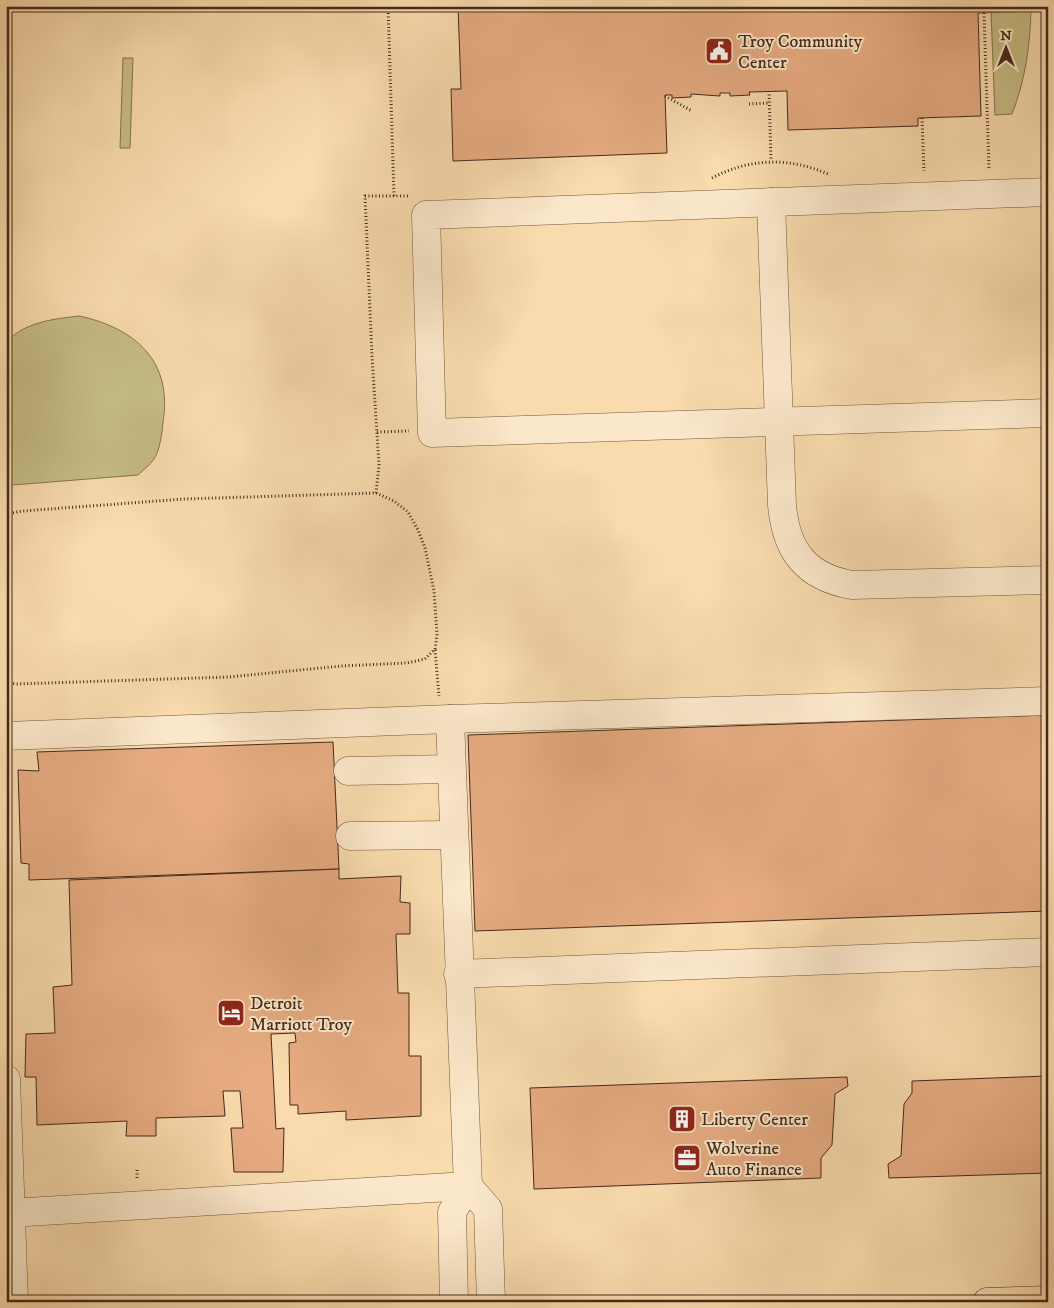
<svg xmlns="http://www.w3.org/2000/svg" width="1054" height="1308" font-family="'IM FELL DW Pica',serif">
<style>
.green{fill:#c6bd84;stroke:#86734f}
.building{fill:#e7ac82;stroke:#45291a}
.lines{fill:none;stroke-linecap:round;stroke-linejoin:round}
.minor-casing{stroke:#72563f;stroke-width:29}
.major-casing{stroke:#45291a;stroke-width:29}
.path{stroke:#45291a;stroke-width:3;stroke-dasharray:1 2.5;stroke-linecap:butt}
.minor{stroke:#fbe8ca;stroke-width:28}
.major{stroke:#f9dbad;stroke-width:28}
.labels{text-anchor:middle;stroke-width:4;stroke-linejoin:round;paint-order:stroke}
.poi-label{font-size:18px;fill:#45291a;stroke:#fbe8ca;text-anchor:start}
</style>
<rect width="100%" height="100%" fill="#f9dbad"/>
<filter id="stains"><feTurbulence type="fractalNoise" baseFrequency=".004" numOctaves="4"/><feColorMatrix values="0 0 0 0 .2 0 0 0 0 .09 0 0 0 0 .02 0 0 0 .5 -.17"/></filter>
<radialGradient id="worn" r=".72"><stop offset=".6" stop-color="#630" stop-opacity="0"/><stop offset="1" stop-color="#630" stop-opacity=".3"/></radialGradient>
<g class="green">
<path d="M1031 11C1030 47 1025 81 1012 114L995 115 991 12Z"/>
<path d="M123 58H133L130 148H120Z"/>
<path d="M79 316C135 328 173 361 163 422 162 433 160 450 154 459 150 465 143 470 138 475L13 485 6 479V343C23 322 54 319 79 316Z"/>
</g>
<g class="building">
<path d="M458 6H1031V11L978 13 981 116 918 118V126L788 130 787 91 749 92 750 95 730 96V93H720V96L691 94V97L672 98V95H665L667 153 453 161 451 89H461Z"/>
<path d="M1048 715V911L475 931 468 735Z"/>
<path d="M333 742 339 869 29 880V864L21 863 18 770 39 771 37 752Z"/>
<path d="M339 869V879L401 876 400 902 410 903V934H396L398 993H409V1056H421V1116L346 1120V1111L298 1114V1105H290L289 1043 296 1042 295 1033 271 1034 276 1129 284 1128 283 1172H234L231 1128H243L240 1091H223L225 1116 156 1118V1136H126L127 1121 37 1125 36 1077H25L26 1034 55 1033 53 987 72 985 69 880Z"/>
<path d="M1048 1076V1173L889 1178 888 1164 901 1156 904 1104 912 1093V1081Z"/>
<path d="M847 1077 848 1086 835 1094 832 1145 821 1158V1178L534 1189 530 1088Z"/>
</g>
<g class="lines">
<defs>
<g id="minor">
<path d="M1048 192 426 215 432 433 1048 413"/>
<path d="M771 202 782 505C786 551 806 577 852 585L1048 580"/>
<path d="M6 736 450 719 1048 701"/>
<path d="M348 771 451 769"/>
<path d="M350 836 453 835"/>
<path d="M458 974 1048 952"/>
<path d="M6 1079 14 1302"/>
<path d="M9 1213 468 1186 450 719"/>
<path d="M454 1302 452 1212 468 1186 488 1209 491 1302"/>
</g>
<path id="major" d="M987 1302 1048 1300"/>
</defs>
<use href="#minor" class="minor-casing"/>
<use href="#major" class="major-casing"/>
<g class="path">
<path d="M388 6 394 196"/>
<path d="M984 13 989 169"/>
<path d="M769 91 771 161"/>
<path d="M665 96 692 111"/>
<path d="M749 104 769 103"/>
<path d="M922 118 924 171"/>
<path d="M712 178C750 158 789 157 828 174"/>
<path d="M377 432 409 431"/>
<path d="M376 493 379 465 372 356 365 196H410"/>
<path d="M6 514 23 511 184 499 376 493 394 501 408 512 418 530 425 548 434 591 437 635 435 649 425 659 407 663 341 666 229 677 16 684 6 682"/>
<path d="M435 650 439 696"/>
<path d="M137 1170V1180"/>
</g>
<use href="#minor" class="minor"/>
<use href="#major" class="major"/>
</g>
<defs>
<symbol id="civic-square" viewBox="-11 -11 22 22"><rect x="-9" y="-9" width="18" height="18" rx="4" fill="#8f2418" stroke="#fbe8ca"/><path d="M-.6-6.5H3V-4.5H.6V-3L4-1V1h2V6H-6V1h2V-1L-.6-3ZM-1.2 2.5V6h2.4V2.5Z" fill="#fff"/></symbol>
<symbol id="hotel-square" viewBox="-11 -11 22 22"><rect x="-9" y="-9" width="18" height="18" rx="4" fill="#8f2418" stroke="#fbe8ca"/><path d="M-6-4.5h1.5V1H6V5H4.5V3h-9V5H-6ZM-4 0a1.8 1.8 0 1 1 3.6 0ZM.5 0V-2.5h3Q6-2.5 6 0Z" fill="#fff"/></symbol>
<symbol id="building-square" viewBox="-11 -11 22 22"><rect x="-9" y="-9" width="18" height="18" rx="4" fill="#8f2418" stroke="#fbe8ca"/><path d="M-4-6H4V6H1V3H-1V6H-4ZM-2.5-4.3h1.7v1.8h-1.7ZM.8-4.3h1.7v1.8H.8ZM-2.5-1h1.7V.8h-1.7ZM.8-1h1.7V.8H.8Z" fill="#fff"/></symbol>
<symbol id="office-square" viewBox="-11 -11 22 22"><rect x="-9" y="-9" width="18" height="18" rx="4" fill="#8f2418" stroke="#fbe8ca"/><path d="M-6-3h4V-5.5h4V-3h4V5H-6ZM-1-4.5V-3h2v-1.5ZM-6 0V1H6V0Z" fill="#fff"/></symbol>
</defs>
<g fill-rule="evenodd">
<use href="#civic-square" x="703" y="35" width="32" height="32"/>
<use href="#hotel-square" x="215" y="997" width="32" height="32"/>
<use href="#building-square" x="666" y="1103" width="32" height="32"/>
<use href="#office-square" x="671" y="1142" width="32" height="32"/>
</g>
<g class="labels">
<g class="poi-label">
<text x="738" y="47">Troy Community<tspan x="738" dy="21">Center</tspan></text>
<text x="250" y="1009">Detroit<tspan x="250" dy="21">Marriott Troy</tspan></text>
<text x="701" y="1125">Liberty Center</text>
<text x="706" y="1154">Wolverine<tspan x="706" dy="21">Auto Finance</tspan></text>
</g>
</g>
<rect width="1054" height="1308" fill="none" stroke="#f9dbad" stroke-width="25"/>
<rect x="8" y="8" width="1039" height="1293" fill="none" stroke="#45291a" stroke-width="2.5"/>
<rect x="12" y="12" width="1029" height="1283" fill="none" stroke="#45291a"/>
<g transform="translate(1006 48)" stroke="#fbe8ca" stroke-width="4" paint-order="stroke">
<path d="M0-4L9 19L0 12L-9 19Z" fill="#45291a"/>
<text y="-8" font-size="14" font-weight="bold" text-anchor="middle" fill="#45291a">N</text>
</g>
<rect width="100%" height="100%" filter="url(#stains)"/>
<rect width="100%" height="100%" fill="url(#worn)"/>
</svg>
